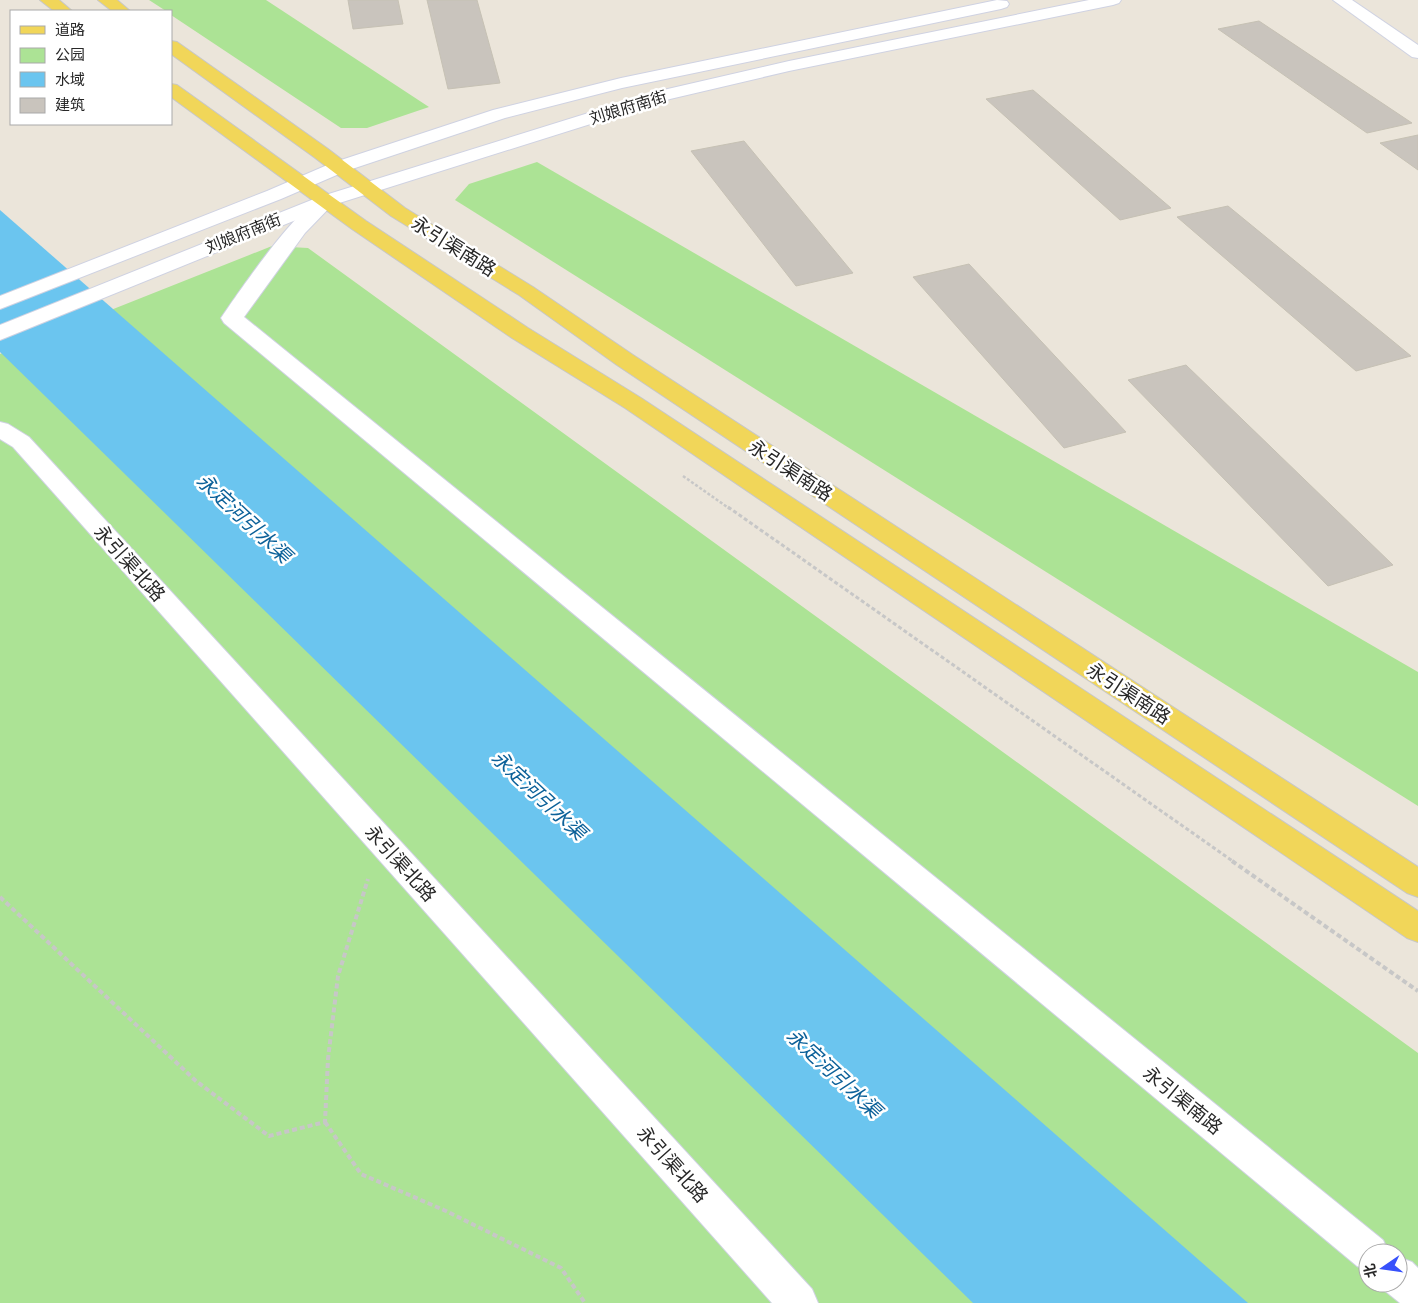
<svg xmlns="http://www.w3.org/2000/svg" width="1418" height="1303" font-family="Signika,'Noto Sans SC',sans-serif">
<style>
.green{fill:#ace395;fill-rule:evenodd}
.water{fill:#6bc5ef}
.building{fill:#c9c4bd;stroke:#c6c1b4}
.lines{fill:none;stroke-linecap:round;stroke-linejoin:round}
.street-casing{stroke:#cfd2e2;stroke-width:2}
.secondary-casing{stroke:#cfd2e2;stroke-width:2}
.primary-casing{stroke:#c7c7c7;stroke-width:2}
.path-far2{stroke:#c7c7c7;stroke-width:2.5;stroke-dasharray:3 2;stroke-linecap:butt}
.path-far1{stroke:#c7c7c7;stroke-width:3;stroke-dasharray:4 2.5;stroke-linecap:butt}
.path{stroke:#c7c7c7;stroke-width:4;stroke-dasharray:5 3;stroke-linecap:butt}
.street{fill:#fff;fill-rule:evenodd}
.secondary{fill:#fff;fill-rule:evenodd}
.primary{fill:#f1d659;fill-rule:evenodd}
.labels{text-anchor:middle;stroke-width:5;stroke-linejoin:round;paint-order:stroke}
.far-street-label{font-size:16px;fill:#282828;stroke:#fff}
.street-label{font-size:19px;fill:#282828;stroke:#fff}
.water-label{font-size:20px;font-style:italic;fill:#0c6199;stroke:#fff}
</style>
<rect width="100%" height="100%" fill="#ebe5da"/>
<g class="green">
<path d="M149 0H266L429 107 367 128H341L171 15V11H166Z"/>
<path d="M537 162 1418 672V806L455 200 469 184Z"/>
<path d="M272 246 308 248 1418 1053V1303H0V354ZM1368 1253H1398V1283H1368Z"/>
</g>
<path class="water" d="M0 210 1248 1303H973L0 352Z"/>
<g class="building">
<path d="M348 0H398L403 24 353 29Z"/>
<path d="M427 0H477L500 83 448 89Z"/>
<path d="M1259 21 1412 123 1367 133 1218 29Z"/>
<path d="M1033 90 1171 208 1120 220 986 99Z"/>
<path d="M1418 135V170L1380 143Z"/>
<path d="M744 141 853 273 796 286 691 151Z"/>
<path d="M1228 206 1411 356 1356 371 1177 217Z"/>
<path d="M969 264 1126 432 1064 448 913 277Z"/>
<path d="M1186 365 1393 565 1328 586 1128 380Z"/>
</g>
<g class="lines">
<defs>
<g id="street">
<path d="M326 195 333 197 336 201 305 233 244 317 1383 1240 1389 1253H1368V1271L1357 1266 224 323 221 318C238 293 301 201 326 195Z"/>
<path d="M0 422 8 424 29 437 812 1289 818 1303H772L13 447 0 439Z"/>
<path d="M1398 1257 1412 1262 1418 1268V1303H1400L1384 1290 1382 1283H1398Z"/>
</g>
<g id="secondary">
<path d="M997 0 1007 1 1009 4 1007 7 1001 9 622 88 505 118 346 171 281 199 0 309V296L267 191 332 163 493 110 621 78Z"/>
<path d="M1089 0H1121L1119 3 1113 5 789 71 670 99 333 205 0 340V325L319 197 659 91 789 61Z"/>
<path d="M1333 0H1352L1418 45V58L1412 57Z"/>
</g>
<g id="primary">
<path d="M40 0H59L72 11H54Z"/>
<path d="M98 0H117L130 11H112Z"/>
<path d="M171 41 177 42 328 149 405 208 533 287 633 355 1418 867V897L1407 893 617 365 519 295 391 216 314 157 171 54Z"/>
<path d="M171 84 177 85 366 221 528 328 641 398 1418 911V942L1407 938 625 408 512 338 352 229 171 97Z"/>
</g>
</defs>
<use href="#street" class="street-casing"/>
<use href="#secondary" class="secondary-casing"/>
<use href="#primary" class="primary-casing"/>
<path class="path-far2" d="M683 476 730 509"/>
<path class="path-far1" d="M728 507 1234 862"/>
<g class="path">
<path d="M1232 861 1418 991"/>
<path d="M0 897 196 1081 269 1136 325 1122 328 1059 338 976 368 879"/>
<path d="M325 1122 361 1174 446 1211 561 1268 585 1303"/>
</g>
<use href="#street" class="street"/>
<use href="#secondary" class="secondary"/>
<use href="#primary" class="primary"/>
</g>
<g class="labels">
<g class="far-street-label">
<text transform="translate(628 107) rotate(-17)" y="6">刘娘府南街</text>
<text transform="translate(243 233) rotate(-22)" y="6">刘娘府南街</text>
</g>
<g class="street-label">
<text transform="translate(454 246) rotate(32)" y="7">永引渠南路</text>
<text transform="translate(791 470) rotate(33)" y="7">永引渠南路</text>
<text transform="translate(130 563) rotate(48)" y="7">永引渠北路</text>
<text transform="translate(1129 693) rotate(33)" y="7">永引渠南路</text>
<text transform="translate(401 863) rotate(48)" y="7">永引渠北路</text>
<text transform="translate(1183 1100) rotate(39)" y="7">永引渠南路</text>
<text transform="translate(673 1164) rotate(48)" y="7">永引渠北路</text>
</g>
<g class="water-label">
<text transform="translate(244 518) rotate(43)" y="7">永定河引水渠</text>
<text transform="translate(539 795) rotate(43)" y="7">永定河引水渠</text>
<text transform="translate(834 1073) rotate(43)" y="7">永定河引水渠</text>
</g>
</g>
<rect x="10" y="10" width="162" height="115" fill="#ffffff" stroke="#a9a9a9"/>
<rect x="20" y="26" width="25" height="8" fill="#f1d659" stroke="#a9a9a9"/>
<text x="55" y="35" font-size="15" fill="#282828">道路</text>
<rect x="20" y="48" width="25" height="15" fill="#ace395" stroke="#a9a9a9"/>
<text x="55" y="60" font-size="15" fill="#282828">公园</text>
<rect x="20" y="72" width="25" height="15" fill="#6bc5ef" stroke="#a9a9a9"/>
<text x="55" y="85" font-size="15" fill="#282828">水域</text>
<rect x="20" y="98" width="25" height="15" fill="#c9c4bd" stroke="#a9a9a9"/>
<text x="55" y="110" font-size="15" fill="#282828">建筑</text>
<g transform="translate(1383 1268) rotate(257)"><circle r="24" fill="#ffffff" stroke="#a9a9a9"/>
<path d="M0-4L9 19L0 12L-9 19Z" fill="#3751fb"/>
<text y="-8" font-size="14" font-weight="bold" text-anchor="middle" fill="#282828">北</text>
</g>
</svg>
